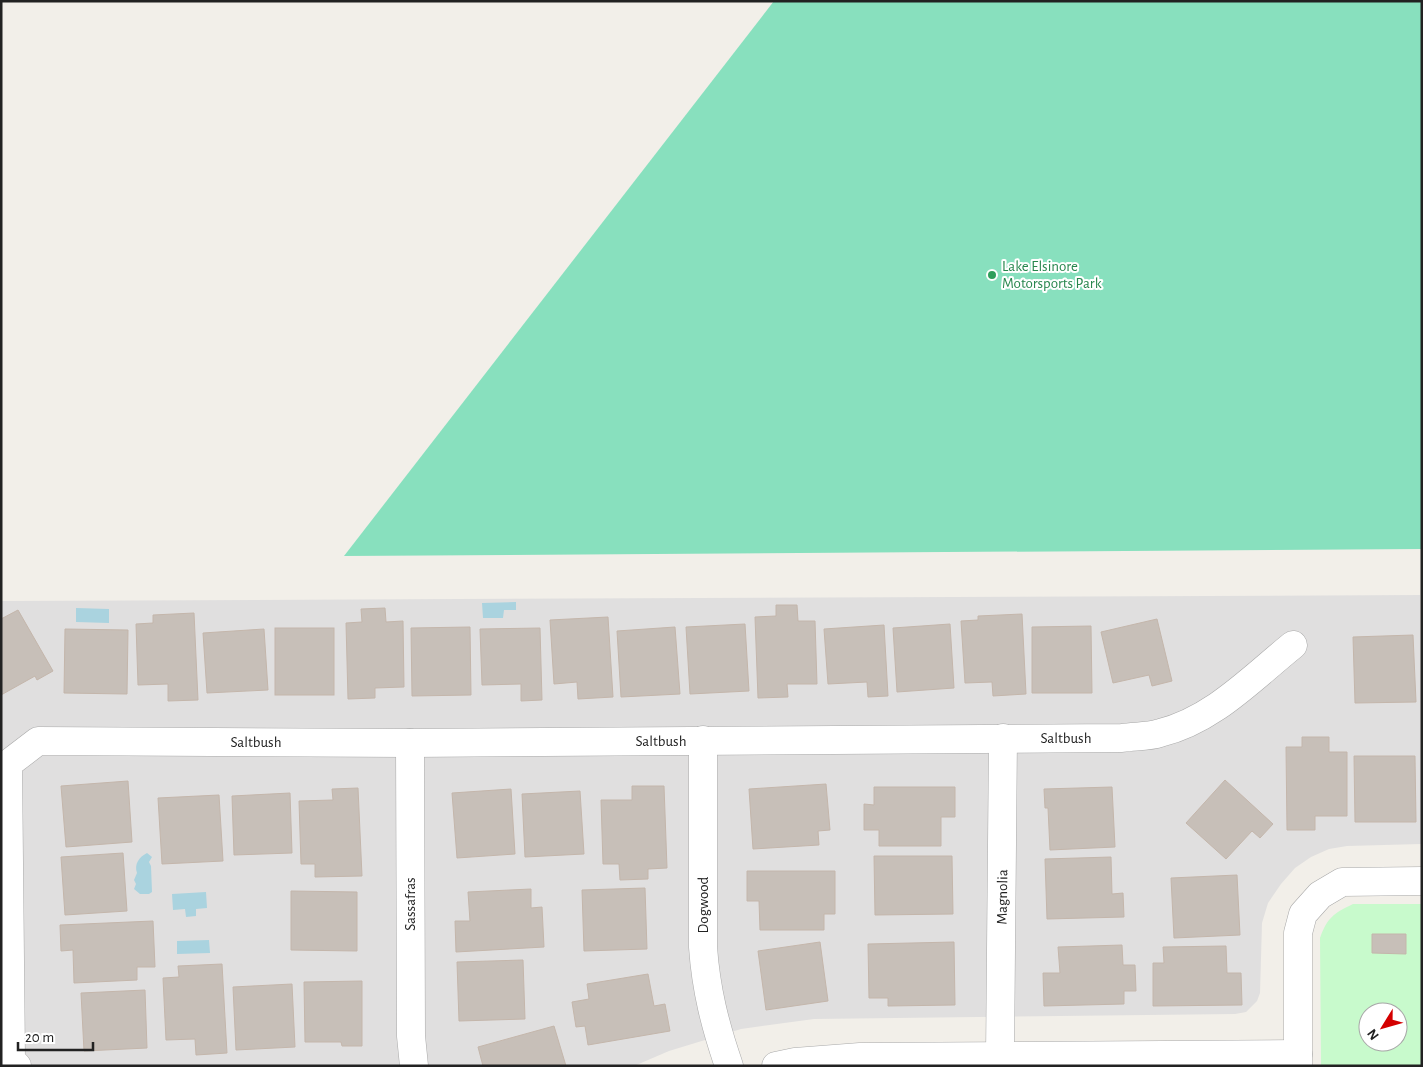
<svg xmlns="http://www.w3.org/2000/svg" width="1423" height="1067" font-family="'Alegreya Sans',sans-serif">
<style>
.residential{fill:#e0dfdf}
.park{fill:#c8facc;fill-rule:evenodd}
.pitch{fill:#88e0be}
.water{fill:#aad3df}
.building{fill:#c7bfb8;stroke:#c4b6ab}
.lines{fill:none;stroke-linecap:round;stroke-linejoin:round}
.minor-casing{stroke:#a9a9a9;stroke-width:29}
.minor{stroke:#fff;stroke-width:28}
.leisure-dot{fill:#2e9e5b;stroke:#fff;stroke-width:2}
.labels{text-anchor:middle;stroke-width:4;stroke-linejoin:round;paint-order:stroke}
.leisure-label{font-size:15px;fill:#27864d;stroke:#fff;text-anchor:start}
.street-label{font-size:15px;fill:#222;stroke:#fff}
</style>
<rect width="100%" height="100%" fill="#f2efe9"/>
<path class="residential" d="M1420 595 1421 844 1347 846 1329 849 1311 857 1295 868 1281 884 1268 903 1262 923 1260 993 1257 1001 1246 1012 1235 1014 814 1019 741 1029 669 1051 634 1066H1V601Z"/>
<path class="park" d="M1353 904H1422V1066H1321L1320 938C1327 918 1334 913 1353 904ZM1368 1012H1398V1042H1368Z"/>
<path class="pitch" d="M774 1H1422V549L344 556Z"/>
<g class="water">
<path d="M516 602V610H504L503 618H483L482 603Z"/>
<path d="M76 608 109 609V623L76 622Z"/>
<path d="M147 853 152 857 149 862 151 866 152 892 149 894H140L134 889 136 884 134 880 137 873C134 864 139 857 147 853Z"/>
<path d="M206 892 207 908 196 909V916L186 917 185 909 173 910 172 894Z"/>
<path d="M209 940 210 953 177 954V941Z"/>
</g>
<g class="building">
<path d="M776 605H797L798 621H815L817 684H787L788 697 758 698 755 617 776 616Z"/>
<path d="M385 608 386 622 403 621 404 687 375 688V698L348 699 346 623 362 622 361 609Z"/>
<path d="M18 610 53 671 37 680 35 676 1 695V619Z"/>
<path d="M194 613 198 700 168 701V684L138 685 136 624 153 623V615Z"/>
<path d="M1022 614 1026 694 993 696 992 682 965 683 961 621 978 620V616Z"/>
<path d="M608 617 613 697 578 699 577 682 554 684 550 620Z"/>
<path d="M1157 619 1172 681 1152 686 1149 675 1113 683 1101 632Z"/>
<path d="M745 624 749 691 690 694 686 627Z"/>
<path d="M950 624 954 688 897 692 893 628Z"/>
<path d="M884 625 888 696 868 697 867 682 828 684 824 629Z"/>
<path d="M1091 626 1092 693H1032V627Z"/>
<path d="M470 627 471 695 412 696 411 628Z"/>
<path d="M675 627 680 694 621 697 617 631Z"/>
<rect x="275" y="628" width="59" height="67"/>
<path d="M540 628 542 700 521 701V684L482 685 480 629Z"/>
<path d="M65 629 128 630 127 694 64 693Z"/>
<path d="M264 629 268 690 207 693 203 633Z"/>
<path d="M1413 635 1416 702 1355 703 1353 637Z"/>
<path d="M1302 737H1329V752H1347V816H1315V830H1287L1286 747H1302Z"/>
<path d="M1354 756H1415L1416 822H1355Z"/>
<path d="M1225 780 1273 824 1260 838 1252 831 1226 859 1186 823Z"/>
<path d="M128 781 132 842 66 847 61 786Z"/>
<path d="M826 784 830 830 818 831 819 845 753 849 749 789Z"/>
<path d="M632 786H664L667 868 648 869V879L620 880 619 864H603L601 800H632Z"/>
<path d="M874 787H955V817H941V846H879V830H864V804L874 805Z"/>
<path d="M1112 787 1115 847 1050 850 1048 808H1045L1044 789Z"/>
<path d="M358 788 362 876 315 877V864H301L299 801 333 800 332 789Z"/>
<path d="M511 789 515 854 457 858 452 793Z"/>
<path d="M580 791 584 854 525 857 522 794Z"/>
<path d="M290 793 292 853 234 855 232 796Z"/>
<path d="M219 795 223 861 162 864 158 798Z"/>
<path d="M123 853 127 911 65 915 61 857Z"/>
<path d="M874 856H952L953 914 875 915Z"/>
<path d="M1111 857 1112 894 1123 893 1124 917 1047 919 1045 859Z"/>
<path d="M747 871H835V914H824V930H760L759 901H747Z"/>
<path d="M1237 875 1240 935 1174 938 1171 878Z"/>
<path d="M645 888 647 949 584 951 582 890Z"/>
<path d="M531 889V908L542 907 544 947 456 952 455 921H470L468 892Z"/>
<path d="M291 891 357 892V951L291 950Z"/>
<path d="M153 921 155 967H137V980L74 983 73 950 61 951 60 925Z"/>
<path d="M1372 934H1406V954L1372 953Z"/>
<path d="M820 942 828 1001 766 1010 758 951Z"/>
<path d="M954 942 955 1005 888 1006V998H869L868 944Z"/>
<path d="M1122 945 1123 965H1135L1136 991H1124V1004L1044 1006 1043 973H1060L1058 947Z"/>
<path d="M1226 946 1227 973H1241L1242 1005 1153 1006V963H1164L1163 947Z"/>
<path d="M523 960 525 1019 459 1021 457 962Z"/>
<path d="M222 964 227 1053 196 1055 195 1039 166 1040 163 978 179 977 178 966Z"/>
<path d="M648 974 654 1006 665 1004 670 1031 588 1045 585 1026 576 1027 572 1002 589 999 587 984Z"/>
<path d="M362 981V1046H342L341 1042H305L304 982Z"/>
<path d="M292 984 295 1047 236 1050 233 987Z"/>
<path d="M145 990 147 1048 84 1051 81 993Z"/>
<path d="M554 1026 566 1066H483L478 1047Z"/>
</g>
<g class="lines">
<defs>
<g id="minor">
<path d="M703 740V947C706 990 715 1025 729 1066"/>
<path d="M410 743 411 1036 414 1066"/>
<path d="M1000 1056 1003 738"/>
<path d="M17 1066 11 1060 8 764 38 741 410 743 1122 738C1135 736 1148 737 1160 733 1213 720 1252 678 1293 645"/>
<path d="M776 1066 795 1062 860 1057 1298 1054"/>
<path d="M1298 1066V933L1303 914 1320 895 1342 882 1422 881"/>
</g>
</defs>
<use href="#minor" class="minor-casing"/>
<use href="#minor" class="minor"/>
</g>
<circle class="leisure-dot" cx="992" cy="275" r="5"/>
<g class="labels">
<g class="leisure-label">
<text x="1002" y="271">Lake Elsinore<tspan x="1002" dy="17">Motorsports Park</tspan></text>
</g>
<g class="street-label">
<text x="1066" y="743">Saltbush</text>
<text x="661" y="746">Saltbush</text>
<text x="256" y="747">Saltbush</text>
<text transform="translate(1002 897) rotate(-89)" y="5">Magnolia</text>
<text transform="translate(410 904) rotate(-90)" y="5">Sassafras</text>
<text transform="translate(703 905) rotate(-90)" y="5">Dogwood</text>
</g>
</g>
<rect width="1423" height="1067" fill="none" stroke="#222222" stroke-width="5"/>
<g transform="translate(1383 1027) rotate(233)"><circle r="24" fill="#ffffff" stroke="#a7a7a7"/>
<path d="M0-4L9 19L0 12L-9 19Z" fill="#d40000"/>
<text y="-8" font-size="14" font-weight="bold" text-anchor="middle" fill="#222222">N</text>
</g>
<path d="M18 1042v8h75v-8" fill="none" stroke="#222222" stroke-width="2.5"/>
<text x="25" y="1042" font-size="15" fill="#222222" stroke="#ffffff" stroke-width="4" paint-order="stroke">20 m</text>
</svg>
